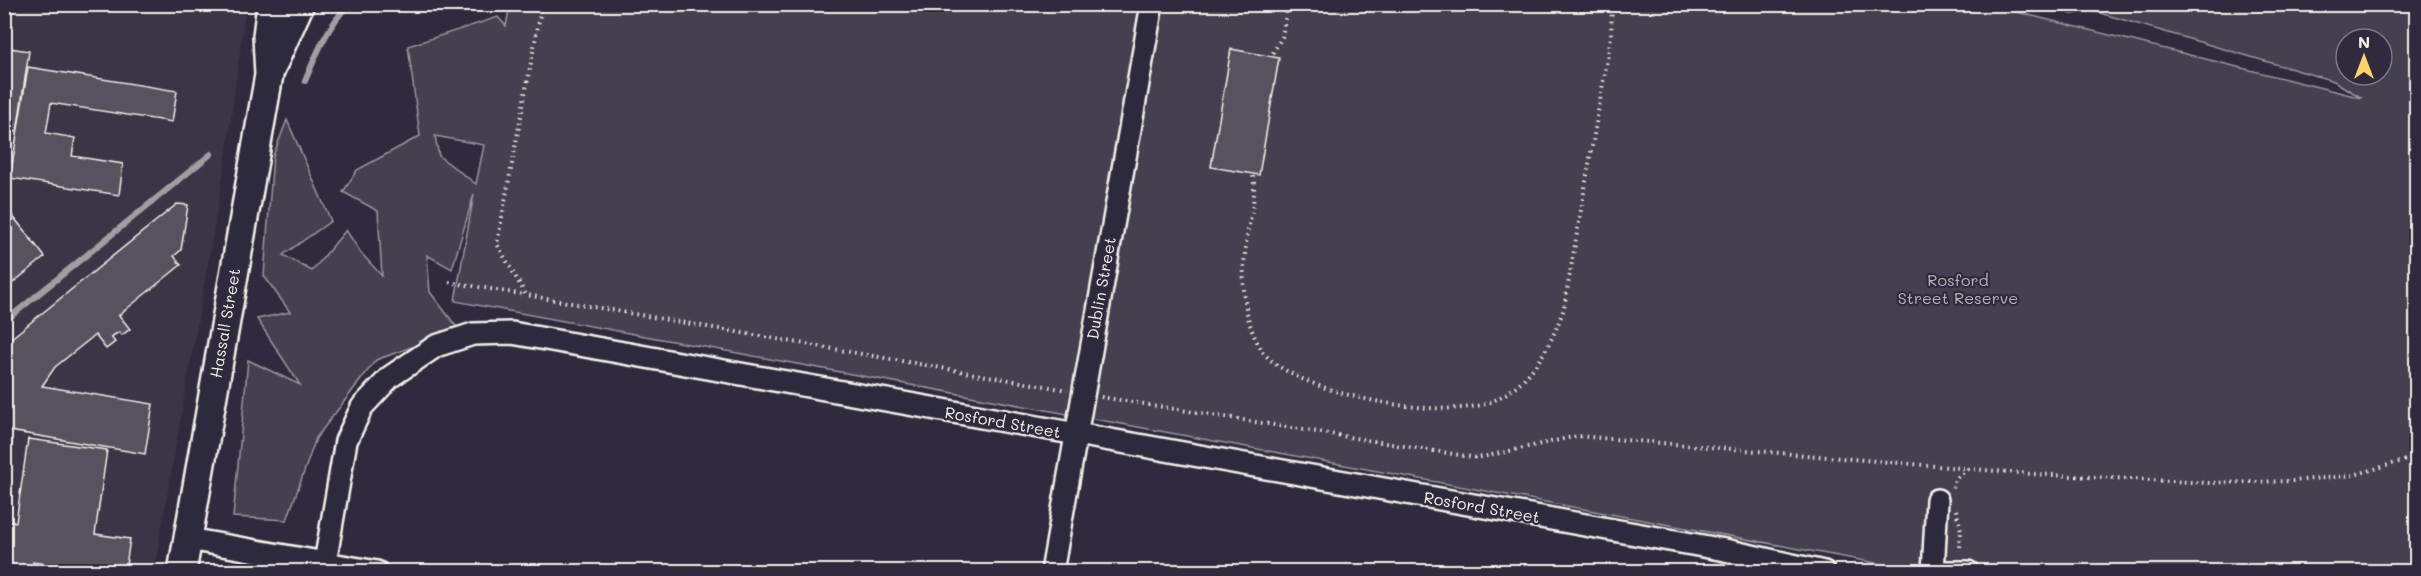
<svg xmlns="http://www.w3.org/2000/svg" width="2421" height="576" font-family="Mali,sans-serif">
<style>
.built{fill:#3b3647}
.green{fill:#454050;stroke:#9c989c;stroke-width:1.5;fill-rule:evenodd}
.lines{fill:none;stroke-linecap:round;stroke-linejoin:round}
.stream{stroke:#a19ea0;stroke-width:6}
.building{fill:#56525f;stroke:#f4f1e8;stroke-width:1.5}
.minor-casing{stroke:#f4f1e8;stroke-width:26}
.major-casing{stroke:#f4f1e8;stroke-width:32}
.path{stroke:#f4f1e8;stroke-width:4;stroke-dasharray:1.5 4.5;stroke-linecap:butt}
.minor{stroke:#2f2a3d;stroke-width:21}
.major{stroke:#2f2a3d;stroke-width:27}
.labels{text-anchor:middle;stroke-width:4.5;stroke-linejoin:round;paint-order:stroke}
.park-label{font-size:16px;fill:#b7b3b3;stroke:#2f2a3d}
.street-label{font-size:16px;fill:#f4f1e8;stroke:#2f2a3d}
</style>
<rect width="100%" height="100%" fill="#2f2a3d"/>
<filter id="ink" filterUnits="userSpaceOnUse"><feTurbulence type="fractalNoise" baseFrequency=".0167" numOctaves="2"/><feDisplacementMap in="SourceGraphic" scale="12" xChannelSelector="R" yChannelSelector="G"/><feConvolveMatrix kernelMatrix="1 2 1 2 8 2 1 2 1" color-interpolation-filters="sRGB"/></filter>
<g filter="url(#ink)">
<path class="built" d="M4 5H246L225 165 154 571H5Z"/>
<path class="green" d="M1985 4 2362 98 2334 81 2093 11 2072 14 2037 5H2416V108L2412 110 2416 112V571L1936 572 1892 566 455 301 474 194 452 269 427 255 430 292 459 330 376 360 316 438 287 520 233 517 248 360 300 385 257 319 290 312 264 276 273 156 287 120 331 221 283 255 312 271 346 230 361 253 382 276 378 211 343 192 357 170 420 136 408 46 498 17 506 26 510 5ZM2346 39H2382V75H2346ZM435 136 484 145 476 184 439 156Z"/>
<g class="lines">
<g class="stream">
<path d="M305 81C317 53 327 27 349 4"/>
<path d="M4 322 211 154"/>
</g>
</g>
<g class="building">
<path d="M4 47 29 51 17 132 4 130Z"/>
<path d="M1231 49 1279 58 1259 175 1211 167Z"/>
<path d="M28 67 177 91 172 122 51 103 46 133 75 138 72 156 123 164 119 195 10 178Z"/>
<path d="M4 162 9 178 4 179Z"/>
<path d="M177 204 188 205 181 250 174 256 181 265 119 315 130 329 122 335 119 332 111 337 115 342 106 349 95 335 55 367 42 386 153 404 145 454 4 430V344Z"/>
<path d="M12 215 45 257 4 290V220Z"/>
<path d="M28 439 107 450 95 534 130 539 125 572H100L33 562 32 572H4V520L16 522Z"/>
<path d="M4 441 12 442 4 489Z"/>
</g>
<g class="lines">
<defs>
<g id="minor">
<path d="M188 539 377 572"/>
<path d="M325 563 346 441 362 407 390 377 436 346 473 334 512 333 1725 550 1824 572"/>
<path d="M1052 572 1152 4"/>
<path d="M1933 572 1937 500"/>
<path d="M1941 572H1968"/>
</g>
<g id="major">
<path d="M270 71 300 4"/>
<path d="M182 572 269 75 267 36 271 4"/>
</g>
</defs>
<use href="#minor" class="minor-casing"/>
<use href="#major" class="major-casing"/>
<g class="path">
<path d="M542 4 497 244 526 295 1067 390"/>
<path d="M1273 53 1282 37 1288 4"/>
<path d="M1253 176C1256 194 1252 211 1248 230 1242 269 1239 313 1261 349 1289 394 1451 424 1495 400 1533 380 1551 346 1564 308L1611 37 1612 4"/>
<path d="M449 282 525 295"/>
<path d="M1101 397 1478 458 1577 436 2032 474 2210 483 2293 481 2354 475 2416 457"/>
<path d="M1953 488 1955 479 1968 469"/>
<path d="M1956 510 1961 530 1960 548"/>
</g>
<use href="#minor" class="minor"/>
<use href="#major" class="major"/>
</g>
</g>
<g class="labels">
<g class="park-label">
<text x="1958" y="286">Rosford<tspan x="1958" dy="18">Street Reserve</tspan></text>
</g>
<g class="street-label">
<text transform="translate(1101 288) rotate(-80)" y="6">Dublin Street</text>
<text transform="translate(225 323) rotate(-80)" y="6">Hassall Street</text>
<text transform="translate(1003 422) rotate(10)" y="6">Rosford Street</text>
<text transform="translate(1482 507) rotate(10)" y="6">Rosford Street</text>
</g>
</g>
<rect width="2421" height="576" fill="none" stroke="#2f2a3d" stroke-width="24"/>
<rect x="12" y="12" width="2397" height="552" fill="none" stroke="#f4f1e8" stroke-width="2" filter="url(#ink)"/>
<g transform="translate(2364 57)"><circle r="28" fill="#2f2a3d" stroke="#7e7a81" stroke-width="1.5"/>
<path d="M0-4.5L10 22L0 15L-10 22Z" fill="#ffd166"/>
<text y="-9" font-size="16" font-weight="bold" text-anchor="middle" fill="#f4f1e8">N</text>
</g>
</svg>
